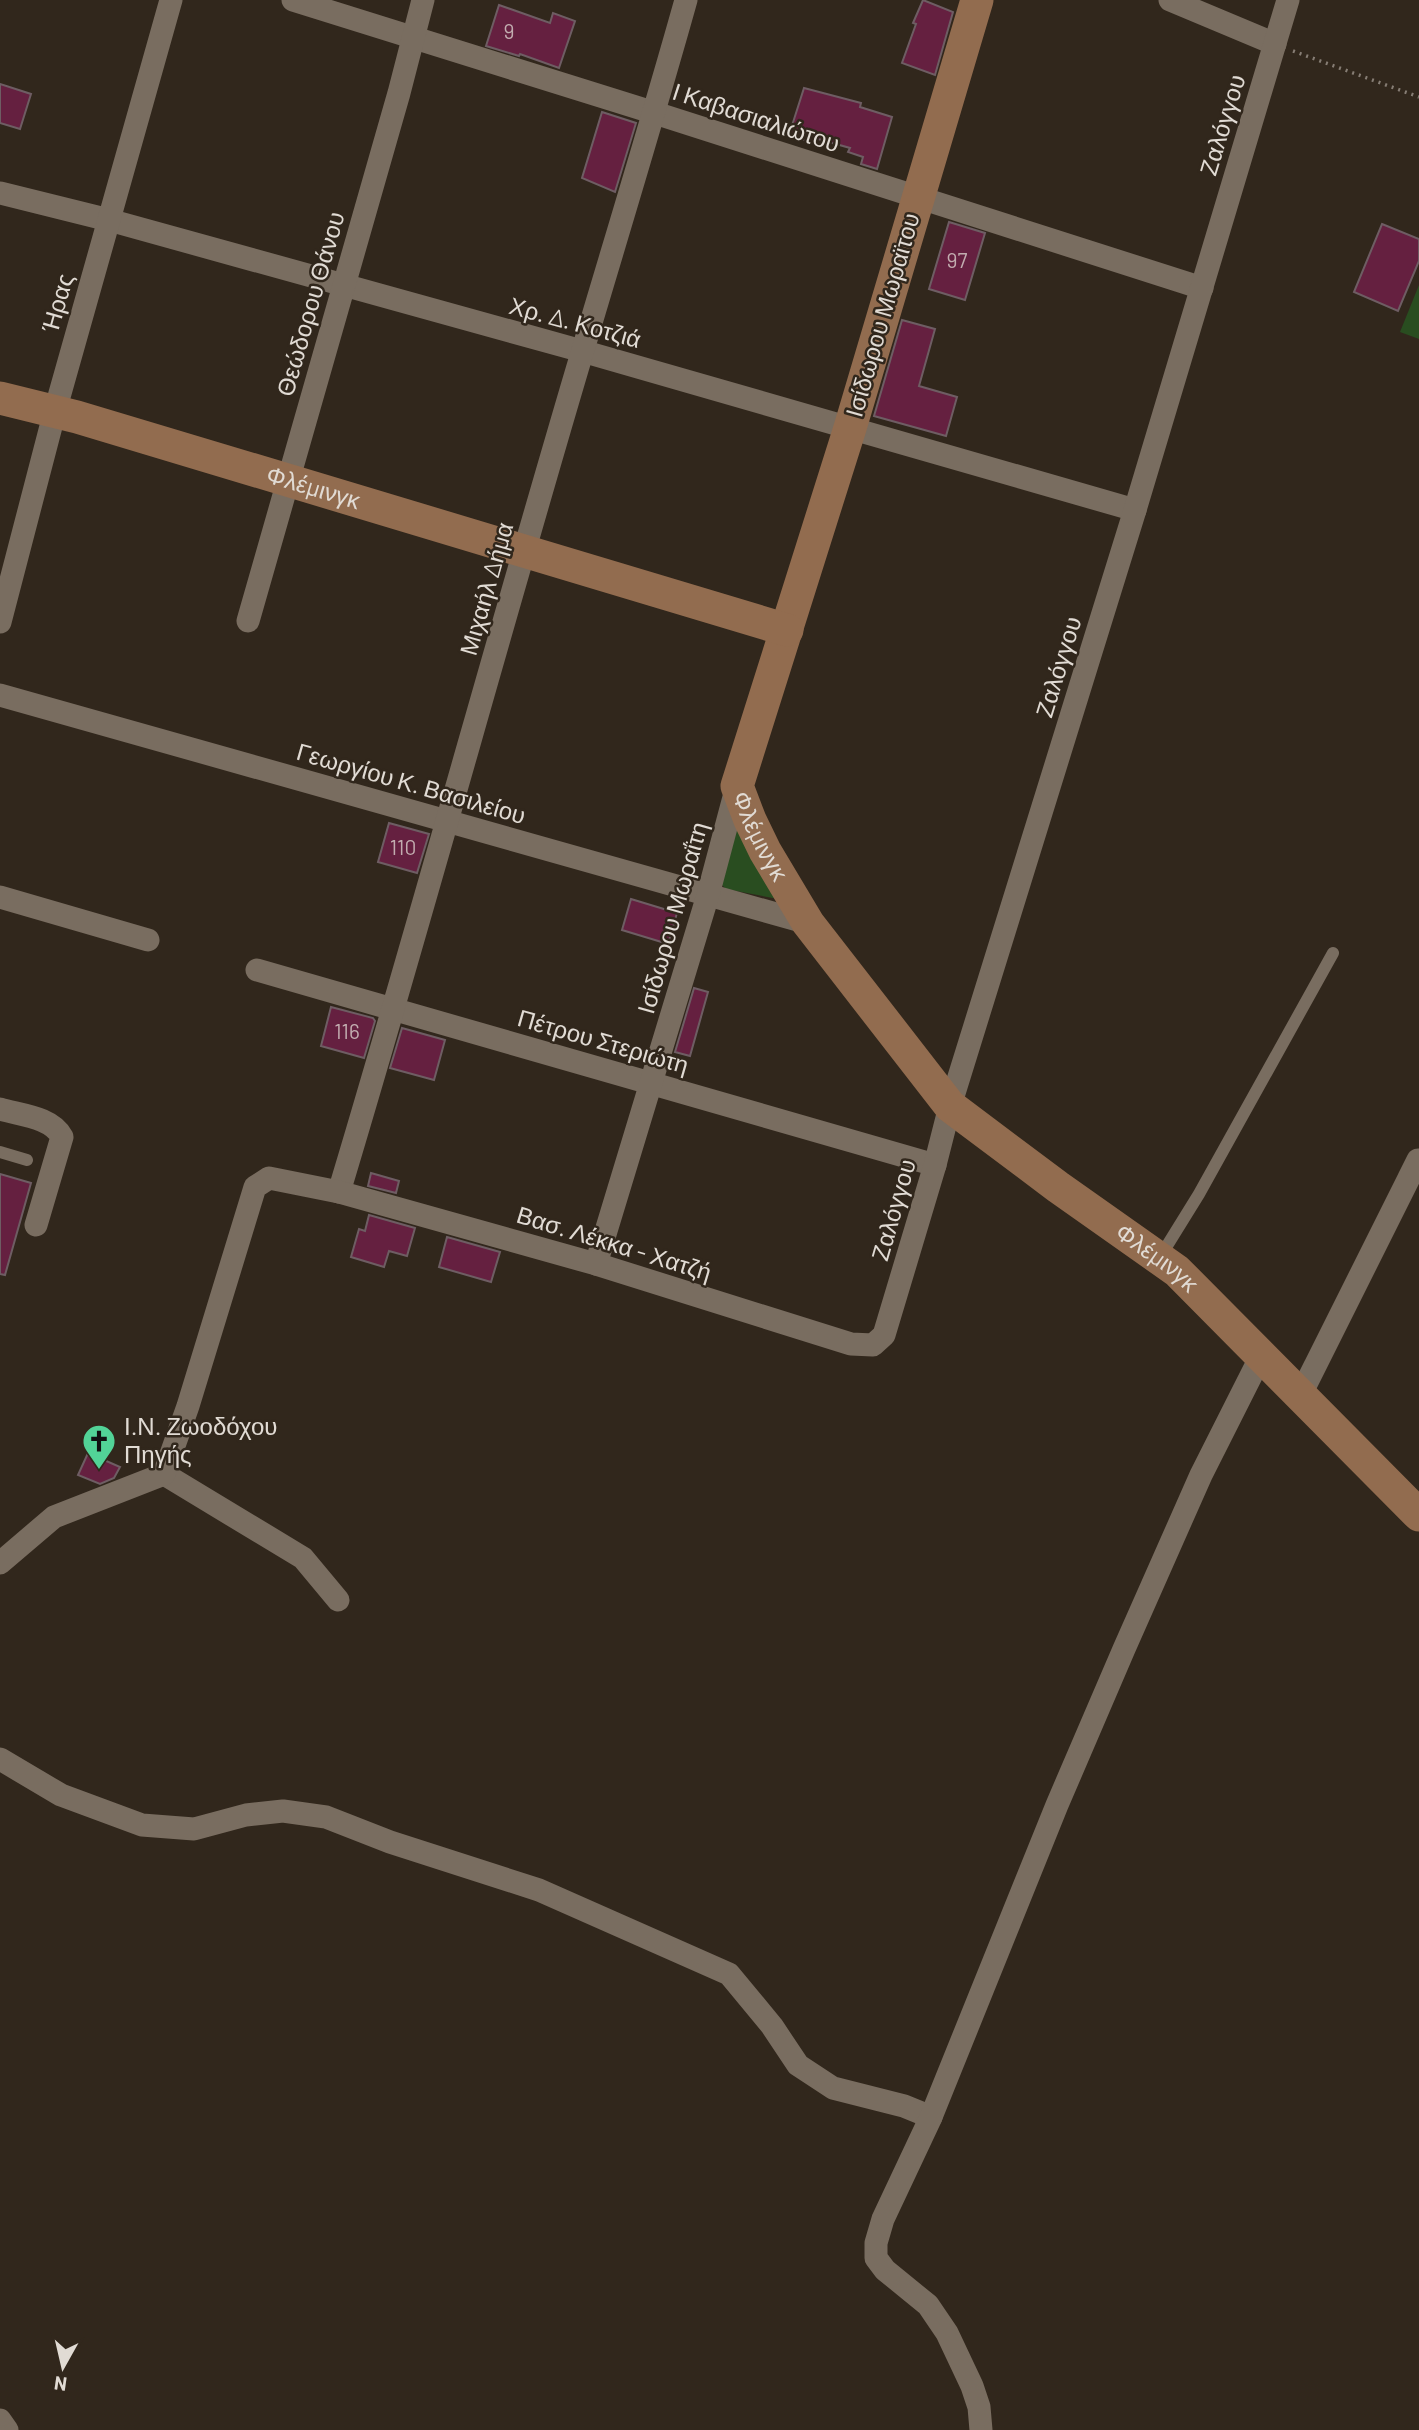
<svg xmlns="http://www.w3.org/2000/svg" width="1419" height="2430" font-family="Barlow,sans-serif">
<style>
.green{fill:#294d20}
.building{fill:#652040;stroke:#6e5d63;stroke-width:2}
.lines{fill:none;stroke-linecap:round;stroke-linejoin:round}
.path{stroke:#867d74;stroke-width:3.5;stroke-dasharray:2 5;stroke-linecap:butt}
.lane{stroke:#796d60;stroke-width:12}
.street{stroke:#796d60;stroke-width:23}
.secondary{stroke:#926c4f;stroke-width:33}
.labels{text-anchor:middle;stroke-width:5;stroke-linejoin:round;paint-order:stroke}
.number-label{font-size:21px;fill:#c2acaf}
.street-label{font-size:24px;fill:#e1dbd4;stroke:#31271c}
.poi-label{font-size:24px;fill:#e1dbd4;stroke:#31271c;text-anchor:start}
</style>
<rect width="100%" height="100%" fill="#31271c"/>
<g class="green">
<path d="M1419 285V339L1400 332Z"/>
<path d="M739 820 783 900 726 889 722 885Z"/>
</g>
<g class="building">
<path d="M923 0 953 12 935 75 902 63 916 24 913 23Z"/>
<path d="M499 5 550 23 553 13 575 21 559 68 520 54 519 56 486 46Z"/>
<path d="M0 84 31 94 20 129 0 123Z"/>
<path d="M804 88 861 103 860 107 892 117 877 169 861 164 863 157 848 152 850 148 811 137 810 142 789 135Z"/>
<path d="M602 112 636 123 615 192 582 178Z"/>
<path d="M949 222 985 233 965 300 929 289Z"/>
<path d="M1382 224 1419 239V261L1398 311 1354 292Z"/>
<path d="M902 320 935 329 919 386 957 397 946 436 874 416Z"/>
<path d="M389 823 429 834 417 873 378 862Z"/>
<path d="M631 899 677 913 668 944 622 930Z"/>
<path d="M694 988 708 992 690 1056 675 1052Z"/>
<path d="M331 1007 373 1018 375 1021 364 1058 321 1046Z"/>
<path d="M402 1028 445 1040 434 1080 390 1068Z"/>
<path d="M371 1173 399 1181 396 1193 368 1186Z"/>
<path d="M0 1174 31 1183 5 1275 0 1274Z"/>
<path d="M369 1215 415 1228 407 1256 389 1251 384 1267 351 1257 359 1229 365 1231Z"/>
<path d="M447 1237 500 1252 491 1282 439 1267Z"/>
<path d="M88 1453 120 1467 114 1478 100 1484 78 1475Z"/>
</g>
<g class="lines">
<path class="path" d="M1293 51 1419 97"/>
<g class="lane">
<path d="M0 1152 27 1160"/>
<path d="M1160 1257 1199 1194 1333 953"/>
</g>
<g class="street">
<path d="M293 0 655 113 1202 288"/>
<path d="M1170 0 1275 44"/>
<path d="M0 193 109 220 582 351 1135 510"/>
<path d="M248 621 399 93 423 0"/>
<path d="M0 622 55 411 171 0"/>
<path d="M0 695 808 923"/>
<path d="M0 897 148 940"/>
<path d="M257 970 935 1165"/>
<path d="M0 1109C20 1115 52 1117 62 1137L36 1225"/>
<path d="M339 1192C423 913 499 632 582 353 617 235 653 118 686 0"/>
<path d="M596 1264 708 895 737 786"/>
<path d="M1301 1394 1418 1160"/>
<path d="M164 1474 303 1558 338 1600"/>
<path d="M0 1563 54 1517 164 1474 188 1406 255 1187 269 1178 339 1192 596 1264 851 1344 873 1345 884 1335 935 1165 950 1106 1135 510 1288 0"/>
<path d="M0 1759 61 1795 142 1825 194 1829 246 1815 283 1811 326 1817 390 1842 539 1890 729 1974 772 2026 798 2065 833 2088 904 2106 931 2117"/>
<path d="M0 2420 7 2430"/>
<path d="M981 2430 979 2407 972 2386 947 2333 928 2305 885 2270 876 2258V2243L883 2219 931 2117 1057 1805 1124 1649 1201 1475 1261 1356"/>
</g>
<g class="secondary">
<path id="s1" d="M977 0 850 428 737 786 750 820 765 851 808 923 950 1106 1058 1187 1177 1271 1419 1515"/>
<path id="s2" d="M0 398 77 417 787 630"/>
</g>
</g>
<defs>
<symbol id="church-pin" viewBox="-11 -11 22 30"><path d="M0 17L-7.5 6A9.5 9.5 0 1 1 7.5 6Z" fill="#52d397" stroke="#31271c"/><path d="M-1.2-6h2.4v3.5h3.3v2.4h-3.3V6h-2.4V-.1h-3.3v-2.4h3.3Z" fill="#111"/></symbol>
</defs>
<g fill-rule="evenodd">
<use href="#church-pin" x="80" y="1422" width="38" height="52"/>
</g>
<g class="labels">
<g class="number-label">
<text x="509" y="39">9</text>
<text x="957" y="268">97</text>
<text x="403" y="855">110</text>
<text x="347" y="1039">116</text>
</g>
<g class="street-label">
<text transform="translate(756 118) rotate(18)" y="8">Ι Καβασιαλιώτου</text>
<text transform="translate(1223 125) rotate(-73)" y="8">Ζαλόγγου</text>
<text transform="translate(58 303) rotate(-74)" y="8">Ήρας</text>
<text transform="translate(311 304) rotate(-74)" y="8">Θεώδορου Θάνου</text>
<text transform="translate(883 315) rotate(-74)" y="8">Ισίδωρου Μωραϊτου</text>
<text transform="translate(575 323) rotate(15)" y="8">Χρ. Δ. Κοτζιά</text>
<text dy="8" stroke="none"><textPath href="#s2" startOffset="326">Φλέμινγκ</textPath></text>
<text transform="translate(487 589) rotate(-74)" y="8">Μιχαήλ Δήμα</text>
<text transform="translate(1059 667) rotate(-73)" y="8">Ζαλόγγου</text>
<text transform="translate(411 784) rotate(16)" y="8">Γεωργίου Κ. Βασιλείου</text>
<text dy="8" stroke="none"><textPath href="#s1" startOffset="877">Φλέμινγκ</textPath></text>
<text transform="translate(673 918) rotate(-74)" y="8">Ισίδωρου Μωραΐτη</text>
<text transform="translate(603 1042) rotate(16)" y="8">Πέτρου Στεριώτη</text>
<text transform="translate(894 1210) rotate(-74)" y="8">Ζαλόγγου</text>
<text transform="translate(614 1244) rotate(17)" y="8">Βασ. Λέκκα - Χατζή</text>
<text dy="8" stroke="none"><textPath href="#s1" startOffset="1465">Φλέμινγκ</textPath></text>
</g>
<g class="poi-label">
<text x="124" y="1435">Ι.Ν. Ζωοδόχου<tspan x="124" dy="28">Πηγής</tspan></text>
</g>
</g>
<g transform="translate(63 2367) rotate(188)" stroke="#31271c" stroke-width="5" paint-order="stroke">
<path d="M0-5L12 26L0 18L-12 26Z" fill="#e1dbd4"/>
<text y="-10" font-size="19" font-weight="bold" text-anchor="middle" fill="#e1dbd4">N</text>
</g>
</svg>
